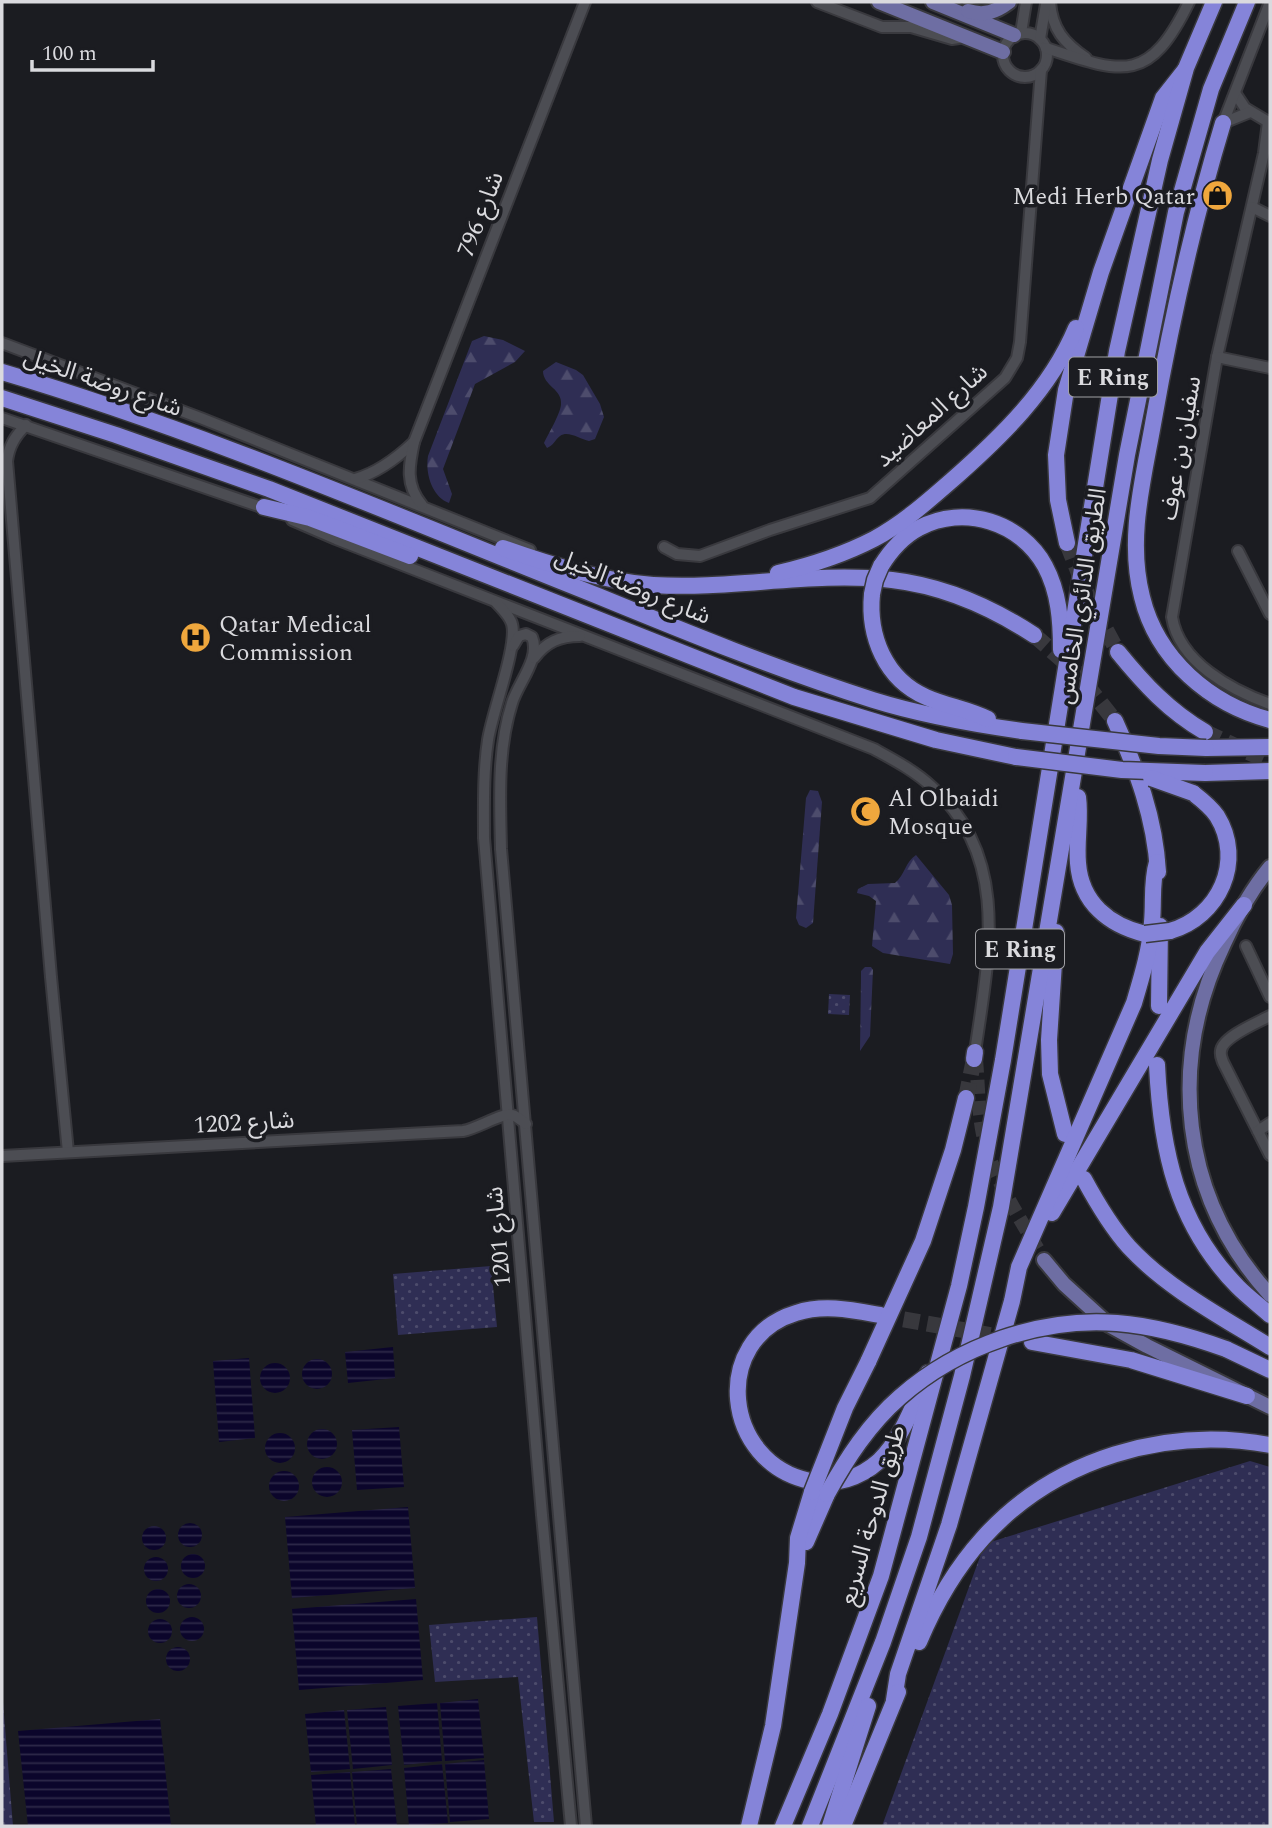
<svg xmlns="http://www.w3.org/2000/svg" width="1272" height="1828" font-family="Spectral,'Noto Sans Arabic',serif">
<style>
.green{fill:url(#green-dots)}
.forest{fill:url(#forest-firs)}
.water{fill:url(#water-rules)}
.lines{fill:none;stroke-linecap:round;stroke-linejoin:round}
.major-tunnel{stroke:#38383d;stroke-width:14;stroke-dasharray:14 7;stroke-linecap:butt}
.highway-tunnel{stroke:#38383d;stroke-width:16;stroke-dasharray:16 8;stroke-linecap:butt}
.minor-casing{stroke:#39393e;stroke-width:14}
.major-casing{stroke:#39393e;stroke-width:18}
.highway-casing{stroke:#39393e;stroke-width:19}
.minor{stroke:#4c4d53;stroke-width:10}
.major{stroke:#6e6ea3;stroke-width:14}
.highway{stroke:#8584d9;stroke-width:16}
.highway-bridge-casing{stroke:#39393e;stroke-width:19;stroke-linecap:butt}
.highway-bridge{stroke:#8584d9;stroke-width:16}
.labels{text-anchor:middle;stroke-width:7;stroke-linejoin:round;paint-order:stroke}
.shield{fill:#1b1c21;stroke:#a1a1a5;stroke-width:2}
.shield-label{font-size:23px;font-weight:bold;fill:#dadade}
.poi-label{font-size:24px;fill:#dadade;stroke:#1b1c21;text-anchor:start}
.street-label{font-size:24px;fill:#dadade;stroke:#1b1c21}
</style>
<defs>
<pattern id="green-dots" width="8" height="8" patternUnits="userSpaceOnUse" patternTransform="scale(1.75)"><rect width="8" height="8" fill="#2f2e54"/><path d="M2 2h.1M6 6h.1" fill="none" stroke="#4d4c6c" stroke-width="1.8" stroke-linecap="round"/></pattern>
<pattern id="forest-firs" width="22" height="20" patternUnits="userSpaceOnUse" patternTransform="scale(1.75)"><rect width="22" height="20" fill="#2f2e54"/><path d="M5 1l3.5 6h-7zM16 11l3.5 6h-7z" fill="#4d4c6c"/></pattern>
<pattern id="water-rules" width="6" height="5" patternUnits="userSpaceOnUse" patternTransform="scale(1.75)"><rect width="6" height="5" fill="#0b052b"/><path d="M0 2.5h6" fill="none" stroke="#2e2949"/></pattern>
</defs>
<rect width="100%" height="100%" fill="#1b1c21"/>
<g class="green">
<path d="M829 994 850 995 849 1015 828 1014Z"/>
<path d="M491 1266 497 1327 398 1335 393 1274Z"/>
<path d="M1250 1461 1270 1467V1826H882L981 1554 990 1542 997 1540Z"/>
<path d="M537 1617 554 1822H534L518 1677 435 1682 429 1625Z"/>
<path d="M2 1690 13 1826H2Z"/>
</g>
<g class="forest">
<path d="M484 336 503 340 525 351 515 362 475 384 443 469 452 494 449 503C432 497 425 473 428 456L472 341Z"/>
<path d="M556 362 576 370 583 375 600 404 604 417 595 439 589 441C580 439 568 430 560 436 554 441 554 445 547 448L544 443C549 433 560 414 561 405 563 389 543 386 543 371Z"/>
<path d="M810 790 818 791 822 802 813 923 806 928 799 925 796 918 806 798Z"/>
<path d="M916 855 949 895 952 905 953 954 950 964 883 953 872 946 876 901 869 896 857 893 858 889 868 884 895 883C905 875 905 862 916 855Z"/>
<path d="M865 967H871L873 970 870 1036 860 1051 861 978V971Z"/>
</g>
<g class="water">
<path d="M393 1347 395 1378 348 1383 345 1352Z"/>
<path d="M249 1358 255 1438 219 1442 213 1361Z"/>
<circle cx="317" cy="1374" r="15"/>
<circle cx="275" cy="1378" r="15"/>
<path d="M399 1427 404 1487 357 1490 352 1430Z"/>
<circle cx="322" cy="1444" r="15"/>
<circle cx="280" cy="1448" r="15"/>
<circle cx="327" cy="1482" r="15"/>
<circle cx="284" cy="1486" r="15"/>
<path d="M408 1507 415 1588 292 1598 285 1517Z"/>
<circle cx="190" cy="1535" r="12"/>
<circle cx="154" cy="1538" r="12"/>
<circle cx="193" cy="1566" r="12"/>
<circle cx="156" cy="1569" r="12"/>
<circle cx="189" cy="1596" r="12"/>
<circle cx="158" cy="1601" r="12"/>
<path d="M416 1599 423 1680 299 1690 292 1609Z"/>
<circle cx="192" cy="1629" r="12"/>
<circle cx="160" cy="1631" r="12"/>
<circle cx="178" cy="1659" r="12"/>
<path d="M478 1699 484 1758 445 1761 440 1703Z"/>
<path d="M437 1703 442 1761 404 1765 398 1706Z"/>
<path d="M386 1707 392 1765 353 1769 347 1710Z"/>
<path d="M344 1710 350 1769 311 1772 305 1714Z"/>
<path d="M160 1719 171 1826H28L18 1731Z"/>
<path d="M484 1760 489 1819 450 1822 445 1764Z"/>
<path d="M442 1764 448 1823 409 1826 404 1768Z"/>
<path d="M391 1769 397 1826H357L352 1772Z"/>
<path d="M350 1772 355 1826H316L311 1775Z"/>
</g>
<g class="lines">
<path class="major-tunnel" d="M976 1059C978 1082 978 1106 982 1129 990 1176 1021 1219 1044 1260"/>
<g class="highway-tunnel">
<path d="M1067 543 1089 599 1118 652"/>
<path d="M1034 635 1077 673 1115 721"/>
<path d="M1205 732 1270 762"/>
<path d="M966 1098 974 1059"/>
<path d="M880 1315 1012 1339"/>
</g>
<defs>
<g id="minor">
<path d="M817 2 882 27H911L952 39 959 38"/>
<path d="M1050 2C1052 29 1064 43 1086 58"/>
<path d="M1021 33 1026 2"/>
<circle cx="1025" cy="55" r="22"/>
<path d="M1040 39 1046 4"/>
<path d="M1046 48C1124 74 1149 84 1189 2"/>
<path d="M1235 93 1245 108 1270 123"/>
<path d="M1268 122 1264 153 1217 357 1172 617C1179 662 1231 690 1270 704"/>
<path d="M1223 123 1270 2"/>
<path d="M1223 123 1250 112"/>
<path d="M1252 207 1270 216"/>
<path d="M2 343 203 419 530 550"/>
<path d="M1217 357 1270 368"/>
<path d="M2 418 267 509"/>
<path d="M26 425C15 436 9 446 7 461L51 977 68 1152"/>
<path d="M355 479C377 473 398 457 414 442"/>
<path d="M422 505C405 485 409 465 414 442L585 2"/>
<path d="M292 520 336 539 874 749C894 760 915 771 932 787 1012 857 988 961 975 1052"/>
<path d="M664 547 677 554 700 556 770 530 870 498 1005 378 1017 358 1020 342 1041 70"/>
<path d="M1238 551 1270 614"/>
<path d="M496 602C501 608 510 616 512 624 518 645 492 713 488 740 483 773 484 806 484 838L542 1515 571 1826"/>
<path d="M513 646 519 636 526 634 532 637C541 658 518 683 512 703 497 750 500 801 501 849L586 1826"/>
<path d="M534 658C546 642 560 636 580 636"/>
<path d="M1246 946 1270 997"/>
<path d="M1270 1016C1259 1022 1222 1037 1221 1051 1220 1055 1222 1059 1223 1062L1270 1155"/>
<path d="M1258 1131 1270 1123"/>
<path d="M2 1156 463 1131C477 1129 503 1112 512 1115 517 1116 522 1121 526 1124"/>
</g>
<g id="major">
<path d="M879 2 1003 52"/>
<path d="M933 2 1014 35"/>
<path d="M968 11C984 16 996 12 1009 2"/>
<path d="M1270 867C1251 890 1236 917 1224 944 1167 1063 1180 1196 1270 1295"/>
<path d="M1044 1260 1064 1284 1109 1325 1147 1346 1270 1407"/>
</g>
<g id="highway">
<path d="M1223 123C1193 222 1171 322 1153 424 1143 481 1127 539 1142 597 1157 659 1210 704 1270 720"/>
<path d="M2 372C205 432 401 518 598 596 688 633 779 670 873 700 921 715 972 724 1022 731"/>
<path d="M2 398 116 435 269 489 794 697 936 740 1016 757"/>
<path d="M264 507 310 518 410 556"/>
<path d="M1067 543 1058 500 1056 455 1066 390 1101 272 1163 98 1185 70"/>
<path d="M503 548C551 565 602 581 653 585 732 590 812 571 892 580 944 586 991 607 1034 635"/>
<path d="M881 566C891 550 902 537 919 528 964 504 1021 522 1045 566 1059 592 1061 621 1061 650"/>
<path d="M778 573C812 565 843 555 874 539 902 524 927 502 951 481 1001 437 1050 390 1076 328"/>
<path d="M872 594C868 636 885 679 926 697 946 706 968 709 988 719"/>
<path d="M1118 652C1144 684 1169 711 1205 732"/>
<path d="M1115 721C1137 770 1155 818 1158 872"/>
<path d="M1206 748 1270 747"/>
<path d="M1205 773 1270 771"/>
<path d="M1078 797C1081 819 1076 841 1078 863 1081 903 1109 925 1145 934"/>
<path d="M1170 931C1219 917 1245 861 1217 816 1211 807 1202 800 1193 793"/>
<path d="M1056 932 1049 1040 1050 1074 1065 1134"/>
<path d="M1159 1006 1160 926"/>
<path d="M974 1059 975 1052"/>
<path d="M1157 1065C1161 1149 1176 1224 1238 1287 1248 1297 1260 1306 1270 1315"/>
<path d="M1084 1179C1097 1203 1111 1227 1129 1247 1168 1289 1222 1317 1270 1347"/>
<path d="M1052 1213 1207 952 1244 905"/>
<path d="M880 1315C852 1310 824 1304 796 1313 710 1339 723 1463 810 1481 835 1486 860 1478 879 1461 903 1438 914 1402 928 1373"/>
<path d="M1032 1342 1131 1360 1247 1396"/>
<path d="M1226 1349 1270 1370"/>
<path d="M868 1362 923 1241 953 1150 966 1098"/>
<path d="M806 1542 827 1494"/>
<path d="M919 1642C935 1604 955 1569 983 1538 1055 1458 1167 1426 1270 1445"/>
<path d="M894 1700 898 1674 949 1525 1012 1301 1019 1267 1134 1003C1142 976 1150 950 1152 922 1154 901 1151 882 1157 862"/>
<path d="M749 1826 773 1726 797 1563 798 1538 812 1492"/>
<path d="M783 1826 830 1714 881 1576 959 1286 976 1207 1003 1060 1117 351 1160 160 1186 68 1214 2"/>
<path d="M810 1826 883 1642 919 1537 962 1376 1001 1207 1127 455 1176 212 1211 89 1247 2"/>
<path d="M830 1826 868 1706"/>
<path d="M843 1826 898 1692"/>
</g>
</defs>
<use href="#minor" class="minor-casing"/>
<use href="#major" class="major-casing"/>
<use href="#highway" class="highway-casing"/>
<use href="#minor" class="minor"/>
<use href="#major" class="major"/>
<use href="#highway" class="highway"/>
<defs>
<g id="highway-bridge">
<path d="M872 594 875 580 881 566"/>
<path d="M1022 731 1159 746 1206 748"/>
<path d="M1016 757 1122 770 1205 773"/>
<path d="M1151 778 1193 793"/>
<path d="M1145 934 1170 931"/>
<path d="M812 1492 845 1408 868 1362"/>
<path d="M827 1494C847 1458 869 1424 900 1397 958 1346 1041 1317 1117 1323 1155 1326 1190 1336 1226 1349"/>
</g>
</defs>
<use href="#highway-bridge" class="highway-bridge-casing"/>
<use href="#highway-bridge" class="highway-bridge"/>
</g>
<defs>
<symbol id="shop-disc" viewBox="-11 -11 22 22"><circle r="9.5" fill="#efa73d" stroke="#1b1c21"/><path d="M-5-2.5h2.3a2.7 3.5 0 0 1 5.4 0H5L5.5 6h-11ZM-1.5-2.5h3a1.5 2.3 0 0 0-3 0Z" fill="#111"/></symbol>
<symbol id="hospital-disc" viewBox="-11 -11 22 22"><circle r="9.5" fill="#efa73d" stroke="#1b1c21"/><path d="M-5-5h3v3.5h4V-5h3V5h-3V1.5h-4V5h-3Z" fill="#111"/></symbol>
<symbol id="mosque-disc" viewBox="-11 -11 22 22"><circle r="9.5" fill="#efa73d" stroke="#1b1c21"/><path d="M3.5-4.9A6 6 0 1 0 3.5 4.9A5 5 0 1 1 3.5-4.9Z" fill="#111"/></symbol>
</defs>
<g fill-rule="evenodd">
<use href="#shop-disc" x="1200" y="178" width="35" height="35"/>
<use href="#hospital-disc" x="178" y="620" width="35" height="35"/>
<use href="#mosque-disc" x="848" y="794" width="35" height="35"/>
</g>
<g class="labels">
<g class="shield">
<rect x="1069" y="357.5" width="88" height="39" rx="5"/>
<rect x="976" y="929.5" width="88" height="39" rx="5"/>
</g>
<g class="shield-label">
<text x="1113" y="385">E Ring</text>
<text x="1020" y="957">E Ring</text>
</g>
<g class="poi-label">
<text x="1195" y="204" text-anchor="end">Medi Herb Qatar</text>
<text x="219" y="632">Qatar Medical<tspan x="219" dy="28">Commission</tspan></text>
<text x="888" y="806">Al Olbaidi<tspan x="888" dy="28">Mosque</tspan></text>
</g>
<g class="street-label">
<text transform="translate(480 214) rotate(-69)" y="8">شارع 796</text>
<text transform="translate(103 382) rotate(19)" y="8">شارع روضة الخيل</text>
<text transform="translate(931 415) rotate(-42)" y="8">شارع المعاضيد</text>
<text transform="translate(1180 448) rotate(-80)" y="8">سفيان بن عوف</text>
<text transform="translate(633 586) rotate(22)" y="8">شارع روضة الخيل</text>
<text transform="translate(1081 596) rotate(-81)" y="8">الطريق الدائري الخامس</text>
<text transform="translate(244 1122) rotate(-3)" y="8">شارع 1202</text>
<text transform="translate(498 1237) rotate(-95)" y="8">شارع 1201</text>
<text transform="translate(872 1515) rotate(-74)" y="8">طريق الدوحة السريع</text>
</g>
</g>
<rect width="1272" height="1828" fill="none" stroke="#dadade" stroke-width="7"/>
<path d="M32 60v10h121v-10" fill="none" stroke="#dadade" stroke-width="3.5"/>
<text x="42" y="60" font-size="21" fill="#dadade" stroke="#1b1c21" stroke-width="5" paint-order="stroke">100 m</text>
</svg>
